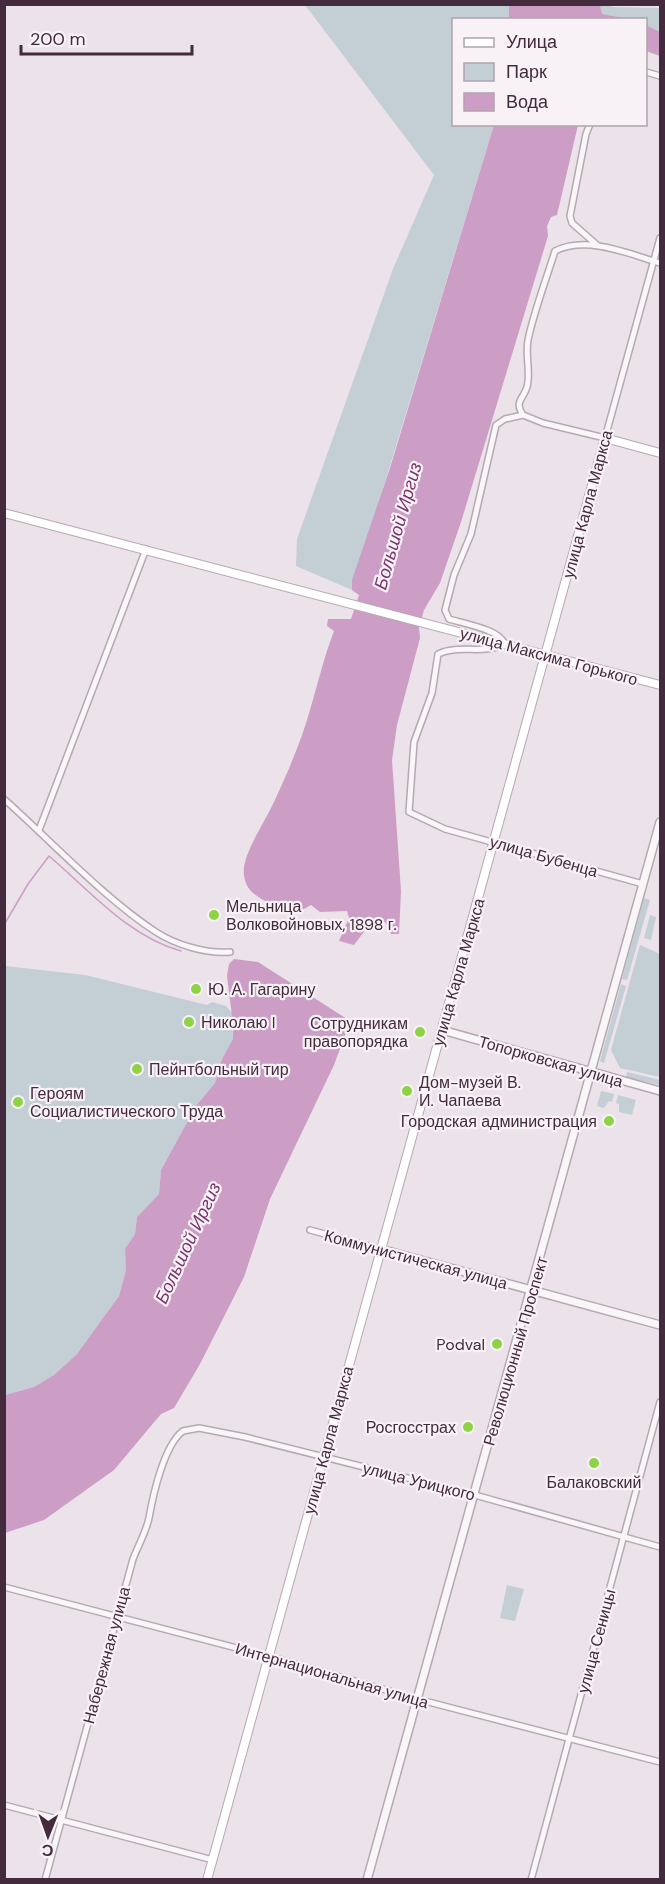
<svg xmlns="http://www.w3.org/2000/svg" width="665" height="1884" font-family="'DM Sans',sans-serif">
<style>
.green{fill:#c3ced5}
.water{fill:#cc9dc5}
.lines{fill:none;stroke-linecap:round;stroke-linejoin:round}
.stream{stroke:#cc9dc5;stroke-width:1.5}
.minor-casing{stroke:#b6a8b2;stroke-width:8}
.tertiary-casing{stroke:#b6a8b2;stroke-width:10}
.secondary-casing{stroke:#b6a8b2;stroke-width:10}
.minor{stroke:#f9f6f8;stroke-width:5}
.tertiary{stroke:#f9f6f8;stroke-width:7}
.secondary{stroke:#fff;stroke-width:8}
.poi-dot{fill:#8ed245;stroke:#f8f2f7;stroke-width:2}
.labels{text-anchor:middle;stroke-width:4.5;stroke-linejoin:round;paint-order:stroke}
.street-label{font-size:16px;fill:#442a3d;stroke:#f8f2f7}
.poi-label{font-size:16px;fill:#442a3d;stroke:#f8f2f7;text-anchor:start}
.water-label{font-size:18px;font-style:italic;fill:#79326c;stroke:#f8f2f7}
</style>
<rect width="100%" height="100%" fill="#ebe3e9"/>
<g class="green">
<path d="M609 4 612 7 660 8V32L646 25V20L629 19 601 14 600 5Z"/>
<path d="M305 5H509V19L454 20V124L494 125 352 590 296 566 297 539 393 269 434 175Z"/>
<path d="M644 898 650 900 627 980 622 979Z"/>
<path d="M650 915 656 917 651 940 644 938Z"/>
<path d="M640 945 660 954V1077L620 1068 611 1050Z"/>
<path d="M5 966 85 975 207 1005 212 1002 226 1006 232 1013 233 1039 222 1059 215 1083 196 1106 161 1170 159 1194 137 1217 135 1234 125 1249 126 1270 119 1296 77 1354 54 1375 34 1387 5 1395Z"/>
<path d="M621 984 626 986 604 1063 600 1061Z"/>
<path d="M627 1072 660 1080V1085L626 1077Z"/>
<path d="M601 1091 614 1094 612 1102 609 1101 604 1108 597 1106Z"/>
<path d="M618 1095 636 1100 632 1115 619 1112V1104L616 1103Z"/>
<path d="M507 1585 524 1589 515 1621 500 1618Z"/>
</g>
<g class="water">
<path d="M509 5H600L602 14 629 19H509Z"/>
<path d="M646 25 660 32V56L646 51Z"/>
<path d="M494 125H578L557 215 551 217 547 226 548 236 461 522 440 583 424 610 419 628 420 638 397 725 392 760 401 891 399 934H391L386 923 379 921 369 925 354 945 339 941 349 918 347 911 320 912 311 905C297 914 289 914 274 906 260 898 246 893 244 875 241 856 265 822 273 804 287 774 301 742 310 710 318 683 324 657 334 631L327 626 328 619H351L359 595 352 590V580L390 468Z"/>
<path d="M234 959 258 962 347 1019 348 1027 334 1065 270 1199 244 1277 200 1364 174 1408 161 1414 114 1470 44 1520 5 1533V1395L34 1387 54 1375 77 1354 119 1296 126 1270 125 1249 135 1234 137 1217 159 1194 161 1170 196 1106 215 1083 222 1059 233 1039V1024L227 976 229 964Z"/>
</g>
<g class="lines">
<path class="stream" d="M4 925 28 884 49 856C89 890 129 937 181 951"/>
<defs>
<g id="minor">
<path d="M646 72 660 76"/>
<path d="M590 124 586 134 570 216 572 223 597 245"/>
<path d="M523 415 543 423 605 438 660 238"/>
<path d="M4 799C50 840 105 899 156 932 176 945 207 954 230 952"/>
<path d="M39 830 146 549"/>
<path d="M643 884 445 829 409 812 414 742 432 693 438 654C459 644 485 655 504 644 502 630 462 623 449 619L445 610 454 575 471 534 496 425 505 419 523 415C514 401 523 400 527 387 531 373 525 355 528 340 534 311 546 280 555 251 587 235 629 254 660 263"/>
<path d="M310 1230 380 1249"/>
<path d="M4 1587 282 1660 417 1699 660 1762"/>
<path d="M4 1805 213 1860"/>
<path d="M45 1880 133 1559C138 1546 146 1532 149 1518 153 1495 164 1445 183 1431L199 1428 245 1437 475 1495 660 1547"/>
<path d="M531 1880 660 1402"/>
</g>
<g id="tertiary">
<path d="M442 1030 660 1091"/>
<path d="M380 1249 660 1325"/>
<path d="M367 1880 660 822"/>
</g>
<g id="secondary">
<path d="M4 513 660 685"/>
<path d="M207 1880 605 438 660 453"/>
</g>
</defs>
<use href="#minor" class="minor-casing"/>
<use href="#tertiary" class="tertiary-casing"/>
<use href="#secondary" class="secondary-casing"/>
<use href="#minor" class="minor"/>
<use href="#tertiary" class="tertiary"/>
<use href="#secondary" class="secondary"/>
</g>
<g class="poi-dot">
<circle cx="214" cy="915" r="6"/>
<circle cx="196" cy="989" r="6"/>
<circle cx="189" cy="1022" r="6"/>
<circle cx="420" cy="1032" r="6"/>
<circle cx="137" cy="1069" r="6"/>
<circle cx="407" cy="1091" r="6"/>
<circle cx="18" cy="1102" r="6"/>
<circle cx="609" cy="1121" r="6"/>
<circle cx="497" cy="1344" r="6"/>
<circle cx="468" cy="1427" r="6"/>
<circle cx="594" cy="1463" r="6"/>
</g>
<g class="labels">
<g class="street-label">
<text transform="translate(587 504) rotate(-75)" y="6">улица Карла Маркса</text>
<text transform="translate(549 656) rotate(15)" y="6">улица Максима Горького</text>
<text transform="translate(544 856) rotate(16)" y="6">улица Бубенца</text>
<text transform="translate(458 972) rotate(-74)" y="6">улица Карла Маркса</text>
<text transform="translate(551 1061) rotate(16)" y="6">Топорковская улица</text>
<text transform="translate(416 1259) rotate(15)" y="6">Коммунистическая улица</text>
<text transform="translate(515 1351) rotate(-74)" y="6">Революционный Проспект</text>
<text transform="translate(328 1440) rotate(-75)" y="6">улица Карла Маркса</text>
<text transform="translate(419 1481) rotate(14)" y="6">улица Урицкого</text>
<text transform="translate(596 1641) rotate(-75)" y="6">улица Сеницы</text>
<text transform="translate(106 1655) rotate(-75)" y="6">Набережная улица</text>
<text transform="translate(332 1675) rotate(16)" y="6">Интернациональная улица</text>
</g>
<g class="poi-label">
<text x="226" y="912">Мельница<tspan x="226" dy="18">Волковойновых, 1898 г.</tspan></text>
<text x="208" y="995">Ю. А. Гагарину</text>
<text x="201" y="1028">Николаю I</text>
<text x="408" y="1029" text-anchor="end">Сотрудникам<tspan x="408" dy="18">правопорядка</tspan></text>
<text x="149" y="1075">Пейнтбольный тир</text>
<text x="419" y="1088">Дом-музей В.<tspan x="419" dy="18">И. Чапаева</tspan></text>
<text x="30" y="1099">Героям<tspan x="30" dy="18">Социалистического Труда</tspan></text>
<text x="597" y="1127" text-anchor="end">Городская администрация</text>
<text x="485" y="1350" text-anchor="end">Podval</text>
<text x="456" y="1433" text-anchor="end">Росгосстрах</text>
<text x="594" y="1488" text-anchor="middle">Балаковский</text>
</g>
<g class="water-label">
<text transform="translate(398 526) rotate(-74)" y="6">Большой Иргиз</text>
<text transform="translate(188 1243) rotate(-65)" y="6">Большой Иргиз</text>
</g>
</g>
<rect width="665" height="1884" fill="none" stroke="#442a3d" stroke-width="12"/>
<rect x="452" y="18" width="195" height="108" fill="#f8f2f7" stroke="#b0a2ad" stroke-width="1.5"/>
<rect x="464" y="38" width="30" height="9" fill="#ffffff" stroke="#b0a2ad" stroke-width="1.5"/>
<text x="506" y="48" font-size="18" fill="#442a3d">Улица</text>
<rect x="464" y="63" width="30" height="18" fill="#c3ced5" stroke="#b0a2ad" stroke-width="1.5"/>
<text x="506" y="78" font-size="18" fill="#442a3d">Парк</text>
<rect x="464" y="93" width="30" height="18" fill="#cc9dc5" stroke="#b0a2ad" stroke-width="1.5"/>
<text x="506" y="108" font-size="18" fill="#442a3d">Вода</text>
<g transform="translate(48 1836) rotate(181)" stroke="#f8f2f7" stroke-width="4.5" paint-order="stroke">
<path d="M0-4.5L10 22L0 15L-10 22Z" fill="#442a3d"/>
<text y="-9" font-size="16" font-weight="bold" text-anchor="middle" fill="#442a3d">С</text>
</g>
<path d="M21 45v9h171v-9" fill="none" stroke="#442a3d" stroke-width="3"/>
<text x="30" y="45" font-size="18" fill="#442a3d" stroke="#f8f2f7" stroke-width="4.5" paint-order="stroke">200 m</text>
</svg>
